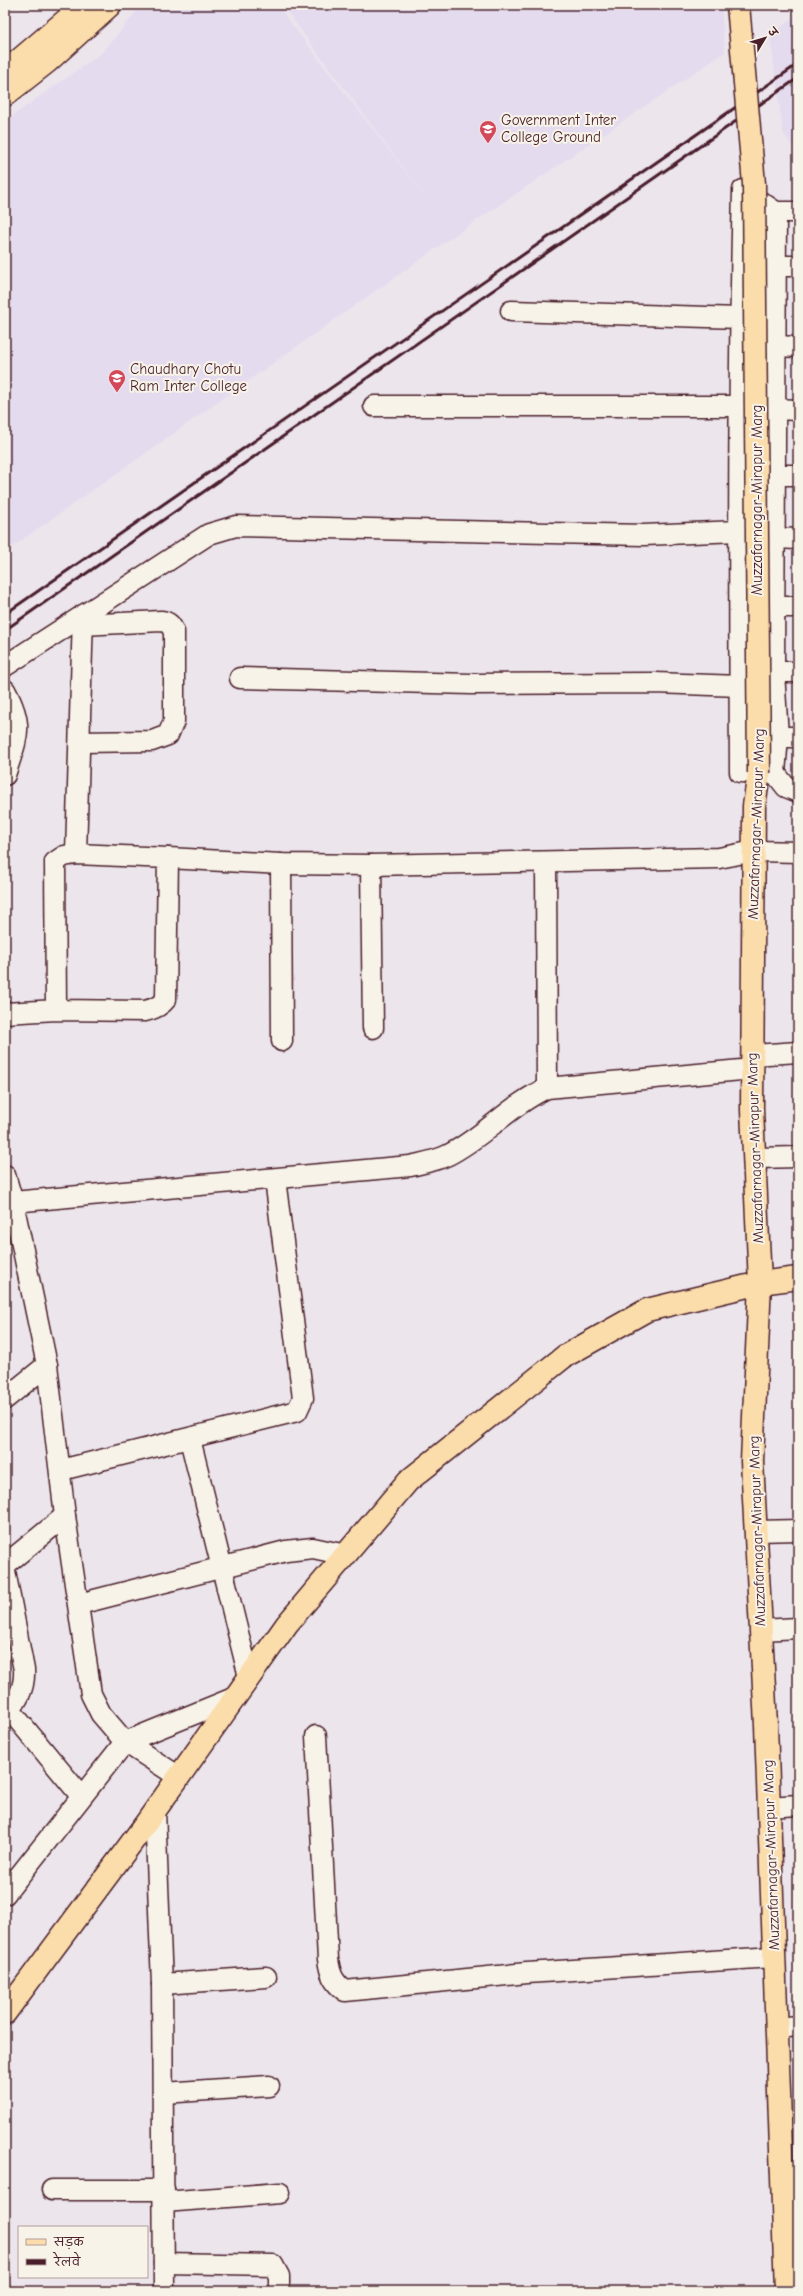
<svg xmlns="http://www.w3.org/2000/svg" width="803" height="2296" font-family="'Comic Neue','Playpen Sans Deva',sans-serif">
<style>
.built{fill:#e4dbef}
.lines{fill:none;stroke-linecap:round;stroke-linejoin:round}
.minor-casing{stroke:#4a1f2b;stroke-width:23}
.major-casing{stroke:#4a1f2b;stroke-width:25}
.minor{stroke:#f7f3e8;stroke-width:20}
.major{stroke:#fbddab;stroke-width:22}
.rail{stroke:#4a1f2b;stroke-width:3}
.major-bridge-casing{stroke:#4a1f2b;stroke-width:25;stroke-linecap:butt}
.major-bridge{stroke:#fbddab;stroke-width:22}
.labels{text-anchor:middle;stroke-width:4;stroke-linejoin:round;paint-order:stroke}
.poi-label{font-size:15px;fill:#4a1f2b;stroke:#f7f3e8;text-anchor:start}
.street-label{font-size:15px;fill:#4a1f2b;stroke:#f7f3e8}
</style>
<rect width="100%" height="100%" fill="#ece5ec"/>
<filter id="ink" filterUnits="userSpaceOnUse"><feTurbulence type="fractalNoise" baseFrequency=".025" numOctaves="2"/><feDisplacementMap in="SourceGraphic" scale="8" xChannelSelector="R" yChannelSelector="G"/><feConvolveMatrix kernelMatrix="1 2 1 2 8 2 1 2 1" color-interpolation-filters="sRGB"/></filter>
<g filter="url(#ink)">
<g class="built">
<path d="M142 5H277L429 202 282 5H721L725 52 455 235 5 552V121L102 53Z"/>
<path d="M798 14V154L783 132 770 35Z"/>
</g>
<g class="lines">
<defs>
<g id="minor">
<path d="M776 212 743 190C738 384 739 578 740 772L775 773 778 737 774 672 776 212H798"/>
<path d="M776 266H798"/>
<path d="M511 311 740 318"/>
<path d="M776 346 798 347"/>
<path d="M374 406H739"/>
<path d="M775 409 798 410"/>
<path d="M775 475H798"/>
<path d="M774 538 798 539"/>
<path d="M774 607H798"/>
<path d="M5 666 209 534 236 526 644 535 738 531"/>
<path d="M774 672H798"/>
<path d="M240 678 471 684 655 683 740 686"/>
<path d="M5 690C25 727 17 737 5 775"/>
<path d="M778 737H798"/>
<path d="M80 742 152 741 168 735 174 721V632C171 625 169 622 161 621L82 625"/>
<path d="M775 773 786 787 798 792"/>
<path d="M76 854 83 615"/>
<path d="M168 858 281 864 371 865 719 858 754 851 798 852"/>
<path d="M546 863 547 1088"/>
<path d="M281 864 282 1041"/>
<path d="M371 865 373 1028"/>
<path d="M5 1013 56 1010 145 1011C154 1009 161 1006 166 999L168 858 76 854 64 856 55 862 56 1010"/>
<path d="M752 1055 798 1052"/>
<path d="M754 1158 798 1157"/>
<path d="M5 1175 13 1202 47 1365 65 1516 91 1694 101 1714 125 1742 179 1777"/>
<path d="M5 1209 13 1202 410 1166C422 1163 436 1161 448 1155 484 1137 510 1105 547 1088L752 1069"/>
<path d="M5 1399 47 1365"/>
<path d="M190 1439 249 1677"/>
<path d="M61 1470 297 1411 303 1398 275 1179"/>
<path d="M756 1531 798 1530"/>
<path d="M5 1565 65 1516"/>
<path d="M5 1571 24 1670C25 1688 18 1702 5 1714"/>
<path d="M79 1604 286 1551 313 1548 346 1555"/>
<path d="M761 1630 798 1628"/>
<path d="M5 1704 81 1796"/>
<path d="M316 1736 328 1959C330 1974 333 1982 345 1991L527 1973 774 1957"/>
<path d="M769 1807 798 1805"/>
<path d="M155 1811 162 1984 164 2291"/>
<path d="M5 1894 125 1742 236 1697"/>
<path d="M162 1984 266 1977"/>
<path d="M777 2028 798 2026"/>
<path d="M163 2093 269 2086"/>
<path d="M781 2171 798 2170"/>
<path d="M52 2190H164"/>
<path d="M164 2202 280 2193"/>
<path d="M164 2263 273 2265 279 2276V2291"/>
</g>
<g id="major">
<path d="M5 72 84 5"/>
<path d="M5 95 47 62 110 5"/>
<path d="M759 773 754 806 752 1110 760 1283 752 1461 766 1725 786 2291"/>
<path d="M5 2013 144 1826 287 1624 408 1481 565 1356 647 1310 760 1283 798 1278"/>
</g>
</defs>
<use href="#minor" class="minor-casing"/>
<use href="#major" class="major-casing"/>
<use href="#minor" class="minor"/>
<use href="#major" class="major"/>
<g class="rail">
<path d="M5 614 798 64"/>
<path d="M5 630 798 78"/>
</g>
<defs>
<path id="major-bridge" d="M738 5 754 184 759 773"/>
</defs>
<use href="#major-bridge" class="major-bridge-casing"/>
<use href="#major-bridge" class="major-bridge"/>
</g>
</g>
<defs>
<symbol id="university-pin" viewBox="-11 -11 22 30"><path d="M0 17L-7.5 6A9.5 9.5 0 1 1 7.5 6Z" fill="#d1495b" stroke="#f7f3e8"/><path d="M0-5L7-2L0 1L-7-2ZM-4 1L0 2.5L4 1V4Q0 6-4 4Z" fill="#fff"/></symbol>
</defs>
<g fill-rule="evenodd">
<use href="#university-pin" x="478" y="119" width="20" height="27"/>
<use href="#university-pin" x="107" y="368" width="20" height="27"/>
</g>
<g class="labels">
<g class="poi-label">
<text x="501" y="125">Government Inter<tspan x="501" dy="17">College Ground</tspan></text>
<text x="130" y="374">Chaudhary Chotu<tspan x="130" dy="17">Ram Inter College</tspan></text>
</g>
<g class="street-label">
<text transform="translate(757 500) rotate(-90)" y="5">Muzzafarnagar-Mirapur Marg</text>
<text transform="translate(756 824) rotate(-88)" y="5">Muzzafarnagar-Mirapur Marg</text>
<text transform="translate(755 1148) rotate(-92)" y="5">Muzzafarnagar-Mirapur Marg</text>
<text transform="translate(757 1531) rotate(-92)" y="5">Muzzafarnagar-Mirapur Marg</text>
<text transform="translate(771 1855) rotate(-92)" y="5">Muzzafarnagar-Mirapur Marg</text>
</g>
</g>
<rect width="803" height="2296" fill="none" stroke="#f7f3e8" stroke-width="20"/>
<rect x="10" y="10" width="783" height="2276" fill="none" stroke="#4a1f2b" stroke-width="1.5" filter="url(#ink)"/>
<rect x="18" y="2226" width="130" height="52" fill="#f7f3e8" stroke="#b29e9c"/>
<rect x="26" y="2239" width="20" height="6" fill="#fbddab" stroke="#b29e9c"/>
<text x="54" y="2246" font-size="12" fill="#4a1f2b">सड़क</text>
<rect x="26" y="2259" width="20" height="6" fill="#4a1f2b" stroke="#b29e9c"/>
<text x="54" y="2266" font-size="12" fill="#4a1f2b">रेलवे</text>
<g transform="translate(765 38) rotate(52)" stroke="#f7f3e8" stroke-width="3" paint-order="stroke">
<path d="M0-3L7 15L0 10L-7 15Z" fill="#4a1f2b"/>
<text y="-6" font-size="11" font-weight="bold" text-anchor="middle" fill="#4a1f2b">उ</text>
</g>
</svg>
